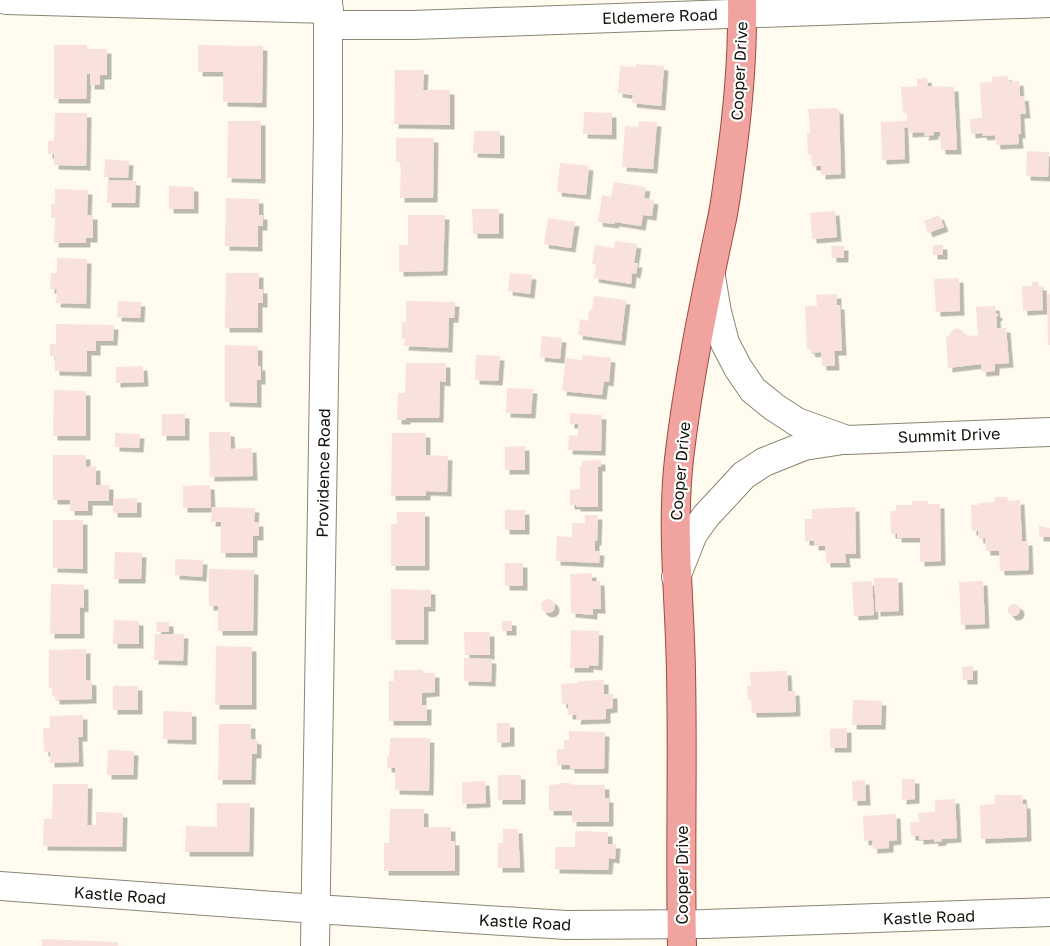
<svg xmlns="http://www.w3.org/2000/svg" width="1050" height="946" font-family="'Golos Text',sans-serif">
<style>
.building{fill:#f9e1de;filter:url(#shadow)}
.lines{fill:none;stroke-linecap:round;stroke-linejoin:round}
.minor-casing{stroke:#8a8573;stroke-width:30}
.major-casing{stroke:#9d4a42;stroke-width:30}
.minor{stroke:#fff;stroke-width:28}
.major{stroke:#f1a49f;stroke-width:28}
.labels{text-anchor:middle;stroke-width:4.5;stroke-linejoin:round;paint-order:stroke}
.street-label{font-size:16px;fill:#13120b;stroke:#fff}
</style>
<defs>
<filter id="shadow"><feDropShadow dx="4.5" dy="4.5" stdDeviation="0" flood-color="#0004"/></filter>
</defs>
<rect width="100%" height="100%" fill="#fffcef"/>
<g class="building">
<path d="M54 45H87V49H107V75H100V85H90V74H87L86 99H54Z"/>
<path d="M198 45 263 46 262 103 223 102V72H198Z"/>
<path d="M636 64 664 66 661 106 632 103 633 95 618 93 620 66 636 67Z"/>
<path d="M395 70H424L423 90H450V125L394 124Z"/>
<path d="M1008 76 1009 82 1019 81 1020 97 1024 96 1026 114H1020L1021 134H1018L1019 144 996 145 995 135 983 136 982 133 971 134 970 119 982 118 980 83 992 82V77Z"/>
<path d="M927 78 928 86 954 87 957 150H941L940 132H934V135L924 136 925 132 908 133V127L904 128 905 159 882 160 881 122 907 121V113H903L901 87 917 86V79Z"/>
<path d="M836 108V110L839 109 841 174 821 175V166H812L811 155H808L807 133H810V129L808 109Z"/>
<path d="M584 112 612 113V135L583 134Z"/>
<path d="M55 113H87L86 166 54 165V154H48V141H54Z"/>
<path d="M228 121H261V179L227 178Z"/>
<path d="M639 121 657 122 653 169 622 167 625 126 638 127Z"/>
<path d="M474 131H500V154L473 153Z"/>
<path d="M396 138H434L433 198H400L401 162H396Z"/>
<path d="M1027 151 1049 152 1048 177 1026 176Z"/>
<path d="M105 159 129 161 128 178 104 177Z"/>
<path d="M560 163 589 166 586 195 557 192Z"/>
<path d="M108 180 136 181 135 203H107Z"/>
<path d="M614 182 646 187 644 198 654 200 652 216 643 215 641 226 615 222 614 224 598 222 602 195 611 197Z"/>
<path d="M169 186 194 187V209H169Z"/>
<path d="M55 189 88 190 87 215H93V238H86V243H54L55 218H51V204H55Z"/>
<path d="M226 198 259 199V215H263V226H258V247L225 246Z"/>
<path d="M472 209H499V234H473Z"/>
<path d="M835 211 837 237 812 239 810 213Z"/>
<path d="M408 215H445L443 271 399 272V245H408Z"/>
<path d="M939 215 944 227 928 233 924 221Z"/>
<path d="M548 218 575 222 571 248 544 244Z"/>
<path d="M615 241 637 244 634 263H638L636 274 632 273 631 284 594 278 596 265 592 264 595 245 614 248Z"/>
<rect x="933" y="245" width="10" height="10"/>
<path d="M831 246H844V258H832Z"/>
<path d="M57 258 87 259 86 304 56 303 57 289H50L51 273H57Z"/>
<path d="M226 273H259V289H263V303H258V328H225Z"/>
<path d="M510 273 532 275 530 294 508 291Z"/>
<path d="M959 278 960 311 936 312 934 279Z"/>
<path d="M1032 282H1038L1039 286H1042L1043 310 1023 311 1022 286H1032Z"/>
<path d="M837 294V305H840L842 351H834L835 366H822L821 352 811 353 810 349H807L805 306H817L816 295Z"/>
<path d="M1047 294H1050V345H1048Z"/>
<path d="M594 296 626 300 621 341 578 335 580 319 590 321 588 318 589 311 592 309Z"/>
<path d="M118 301 141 302 140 318 117 317Z"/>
<path d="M406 301 455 302 454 318H449L448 348 404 346 405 339H402V322H406Z"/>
<path d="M995 306 996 314 998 313V316L996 317 997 328H1006L1009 363 995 364V371L982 372 981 364 948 368 946 336H949L951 332 956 328 963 331 964 334H967V336L978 335 976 307Z"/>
<path d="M56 324 114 325 113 341H96V351H87V372L55 371V356H50V344H56Z"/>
<path d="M542 336 562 338 560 359 540 357Z"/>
<path d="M225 345 258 346V366H261V380H257V403L225 402Z"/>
<path d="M476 355 500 356 498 381 475 380Z"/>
<path d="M583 355 611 358 609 382 604 381 602 395 562 391 566 358 582 360Z"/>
<path d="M406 363H446V382L440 381 439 418H406V420H397L398 393H405Z"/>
<path d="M143 366 144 382 116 383V367Z"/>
<path d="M507 388 533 389 531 414 506 413Z"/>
<path d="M54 390 86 391V436H53Z"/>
<path d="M570 413 602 415 601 451 568 450 569 435 578 436V424H570Z"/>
<rect x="162" y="414" width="23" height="22"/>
<path d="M209 432H230L231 449 252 448 253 476 210 477Z"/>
<path d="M115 433 140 434 139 448 115 447Z"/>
<path d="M392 433H426V455L448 456 447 492 426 491V496H391Z"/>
<path d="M525 446V470H505V447Z"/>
<path d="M53 455H86V467L96 466V485H109V501H88V511H70V500H53Z"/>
<path d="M601 460V467H598V507H576V505H570V490L580 489V466H582V461Z"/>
<path d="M210 485 211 508H183V486Z"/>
<path d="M995 497H1007L1008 501 1020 500 1022 541H1028L1029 570 1000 571 999 551H986L985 538 979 539 978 531H972L971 505H978L979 503 995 502Z"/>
<path d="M137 498V513H113V499Z"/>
<path d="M912 501H928V504H940L941 561 920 562V538H897V534H891L890 511H896V505H912Z"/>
<path d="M212 507 255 508 254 522H259V536H253V553H221V522H211Z"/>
<path d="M855 507 856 554H845L846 563H826L825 546H814V541H805V519H812V509Z"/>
<rect x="505" y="510" width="20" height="20"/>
<path d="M397 512H425V566H391V524H397Z"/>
<path d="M585 515H598L597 541H595V551H600L599 563 556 561 557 536 572 537V523H585Z"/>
<path d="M53 520H83V569L53 568Z"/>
<path d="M1039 526 1050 528V537H1039Z"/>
<path d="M115 552 142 553 141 579H114Z"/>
<path d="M175 559 203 560 202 577 175 575Z"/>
<rect x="505" y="563" width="18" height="23"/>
<path d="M209 569 254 570 253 631H218V606H209Z"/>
<path d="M592 573V581H600L601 609H593V615L571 613 570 574Z"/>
<path d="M874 578H898L899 611 876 612Z"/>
<path d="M872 581 874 615 854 616 852 582Z"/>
<path d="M983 581 985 624 961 625 959 582Z"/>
<path d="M51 584 84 585V608L80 607V634H50Z"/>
<path d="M391 589 431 590V607H424V640H391Z"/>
<circle cx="548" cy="606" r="7"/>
<circle cx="1014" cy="610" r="6"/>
<path d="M114 620 139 621V644H113Z"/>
<rect x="502" y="621" width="10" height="10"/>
<path d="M156 622H169V632H157Z"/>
<path d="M571 630 599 631 598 666 589 665V668H570Z"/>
<path d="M464 632H490V655H465Z"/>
<path d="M155 634H184L183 661 154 660Z"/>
<path d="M216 646 252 647V705H215Z"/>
<path d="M86 649V680L92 681V699L55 700V696H52V688H49V650Z"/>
<path d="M464 658 492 659 491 682 464 681Z"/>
<path d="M973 666V680H963L962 667Z"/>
<path d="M394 670H423V673H435V692L422 693V705H427V721H389V681H394Z"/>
<path d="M787 671 788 691H795L796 712 752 713 751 700H748L747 686H751L750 672Z"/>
<path d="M604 680V694H613V708L606 709V719L576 720 577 715H568V704H562L561 684 578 683V681Z"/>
<rect x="113" y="686" width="25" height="24"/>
<path d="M853 700 882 701 881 725H852Z"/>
<path d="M163 711 192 712V740L163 739Z"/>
<path d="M83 715V737H78L79 762 50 763V752H44L43 728H50V716Z"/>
<path d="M497 723H510V742L497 743Z"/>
<path d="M219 724H251V739L257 740V754H252L251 780H218Z"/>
<path d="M847 728V748H830V729Z"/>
<path d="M569 731 605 732 604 769H570V765H557V749H564V740H569Z"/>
<path d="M390 738H430L429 791 395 790V768H387V757H389Z"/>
<path d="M108 750 134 751 133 775H107Z"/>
<rect x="498" y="775" width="23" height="25"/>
<path d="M902 779H915V799L902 800Z"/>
<path d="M865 780 866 801H853L852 781Z"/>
<path d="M485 781 486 803 462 804V782Z"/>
<path d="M560 783H570V784L577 785H605V798H609V822H572V811H549V785L560 784Z"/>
<path d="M53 784H88L87 825H96V812L123 813 122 847 43 846 44 819H52Z"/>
<path d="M995 795H1022L1023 804H1026L1027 837 981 839 980 805 995 804Z"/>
<path d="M955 799 957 838 942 839V841L934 842V839L919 840V836H911L910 822H919L918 813 935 812V800Z"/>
<path d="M217 803H250L249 852H185L186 826 217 827Z"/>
<path d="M390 809H424V827H451V841H455V871H384V843H389Z"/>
<path d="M896 814 897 840 889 841V848L873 849 872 840 864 841 863 816Z"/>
<path d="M503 829H518L520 868H498V843H503Z"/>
<path d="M575 831 608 832V844H616L615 859 609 858 608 870 555 869V847H575Z"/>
<path d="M42 939 118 942V946H42Z"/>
</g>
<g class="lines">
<defs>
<g id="minor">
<path d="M6 0 329 9"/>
<path d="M329 25H412L1050 3"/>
<path d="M711 277 717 312 725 343 738 368 753 390 774 407 797 422 847 440 1050 432"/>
<path d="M676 577 693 534 706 516 744 475 764 462 804 446 843 440"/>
<path d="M0 886 316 909 566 925 704 924 1050 912"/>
<path d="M315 946 328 129V0"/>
</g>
<path id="major" d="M682 946C680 855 683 764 681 673 680 602 671 531 679 459 688 381 704 304 720 228 725 208 727 187 730 167 738 111 743 56 742 0"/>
</defs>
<use href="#minor" class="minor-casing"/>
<use href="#major" class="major-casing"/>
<use href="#minor" class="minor"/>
<use href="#major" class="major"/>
</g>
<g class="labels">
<g class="street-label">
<text transform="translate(660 16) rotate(-2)" y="6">Eldemere Road</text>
<text transform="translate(739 71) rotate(-87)" y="6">Cooper Drive</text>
<text transform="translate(949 435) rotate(-2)" y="6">Summit Drive</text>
<text transform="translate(680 471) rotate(-85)" y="6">Cooper Drive</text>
<text transform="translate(323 473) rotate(-89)" y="6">Providence Road</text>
<text transform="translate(682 875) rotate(-90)" y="6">Cooper Drive</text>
<text transform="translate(120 895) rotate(4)" y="6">Kastle Road</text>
<text transform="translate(929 917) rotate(-2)" y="6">Kastle Road</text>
<text transform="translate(525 922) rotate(3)" y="6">Kastle Road</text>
</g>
</g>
</svg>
